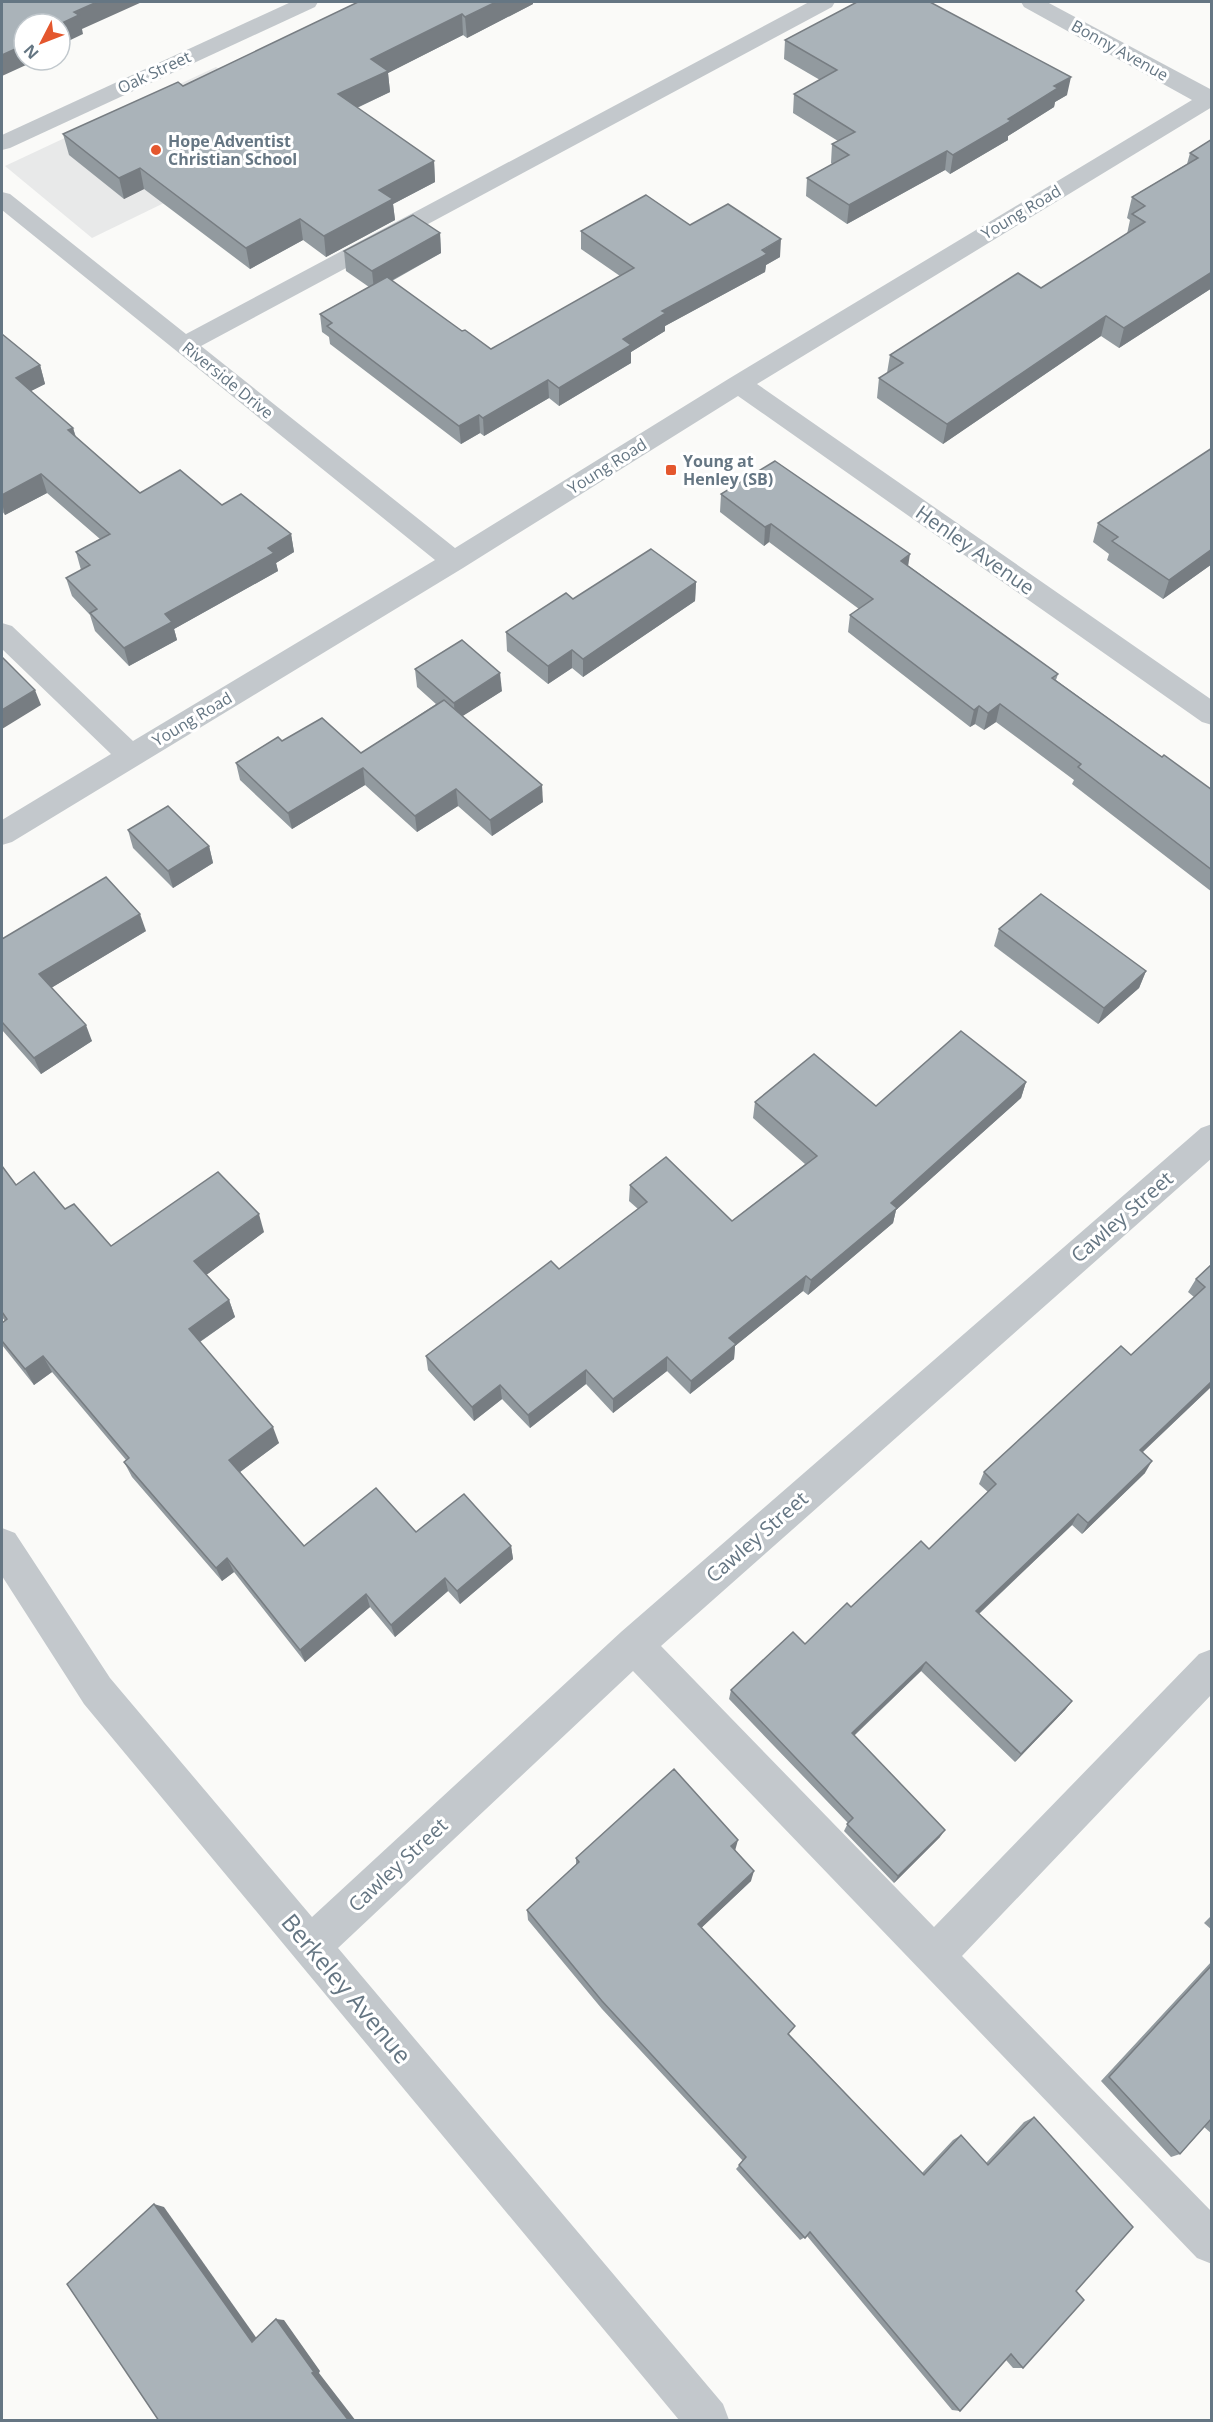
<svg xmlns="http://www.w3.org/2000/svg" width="1213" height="2422" font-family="'Open Sans',sans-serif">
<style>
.built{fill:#e8e9e9}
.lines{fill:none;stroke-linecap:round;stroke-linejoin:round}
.minor{fill:#c3c8cc;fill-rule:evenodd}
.wall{fill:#929a9f}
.shaded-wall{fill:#777d82}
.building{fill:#aab3b9;stroke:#777d82;stroke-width:1.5}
.poi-dot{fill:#e4572e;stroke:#fff;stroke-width:2}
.labels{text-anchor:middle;stroke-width:6;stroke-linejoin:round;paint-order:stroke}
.far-street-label{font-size:16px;fill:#657683;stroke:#fff}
.far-poi-label{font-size:16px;font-weight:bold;fill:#657683;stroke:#fff;text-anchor:start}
.street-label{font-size:20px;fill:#657683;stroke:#fff}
.near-street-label{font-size:24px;fill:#657683;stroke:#fff}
</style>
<rect width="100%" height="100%" fill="#fafaf8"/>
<path class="built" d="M216 67 306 134 92 238 5 166Z"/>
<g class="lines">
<g class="minor">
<path d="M291 2H318L315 7 10 148 2 150V135Z"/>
<path d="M809 2H835L832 7 201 346 455 548 730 378 1192 100 1024 7 1021 2H1047L1212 90V107L757 384 1212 700V725L1202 722 738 396 463 568 12 842 2 845V820L111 754 2 649V623L12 626 133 741 435 560 2 210V192L10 194 186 334Z"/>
<path d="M1212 1124V1158L661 1646 934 1927 1199 1654 1212 1649V1694L962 1956 1212 2212V2264L1197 2258 633 1671 338 1948 723 2404 729 2420H679L84 1704 2 1576V1528L15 1533 110 1678 312 1917 621 1632 1201 1128Z"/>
</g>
</g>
<g class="wall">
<path d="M358 2H533V4L467 38 463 35 388 73 390 92 357 108 434 161 435 182 393 204 395 220 326 257 303 240 250 269 144 189 124 199 69 155 63 134 183 86Z"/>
<path d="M785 40 1067 95 1055 102 1054 107 1008 136V140L950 174 945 170 847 224 806 196 807 178 832 164 831 163 832 144 838 141 793 113 794 94 820 80 784 59Z"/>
<path d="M1212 139V288L1119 348 1101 336 943 444 877 398 879 378 887 373 890 355 1041 288 1127 234 1130 220 1127 218 1132 197 1187 164 1190 153Z"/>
<path d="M690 225 780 257 766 265 765 272 665 326V331L631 352V363L559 406 549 398 484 436 480 433 461 444 330 344 329 337 322 332 320 314 369 287 346 271 344 251 440 233 441 253 392 281 462 331 491 349 620 276 581 249V231Z"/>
<path d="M2 334 40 365 45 384 31 391 73 428 76 437 140 493 222 505 291 534 294 552 276 563 278 571 174 629 177 640 129 666 95 631 90 615 72 596 66 578 81 570 76 552 100 539 47 493 5 515 2 511Z"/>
<path d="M1212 448V564L1163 599 1107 560 1109 554 1093 542 1098 523Z"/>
<path d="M721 494 909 566 1058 674 1056 680 1162 757 1212 790V892L1072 784 1074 780 996 722 984 730 975 724 970 727 848 632 850 615 859 609 769 542 764 546 720 512Z"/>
<path d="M696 582 695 601 583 677 572 668 548 684 507 651 506 632 573 599Z"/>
<path d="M415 669 502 691 462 716 543 802 492 836 458 806 417 832 365 785 292 829 240 780 236 763 282 741 361 753 436 704 417 687Z"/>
<path d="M128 830 209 846 213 863 173 888 133 848Z"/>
<path d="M999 929 1146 971 1139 988 1098 1024 994 946Z"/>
<path d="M146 931 51 988 92 1041 41 1074 2 1030V939Z"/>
<path d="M1026 1082 1021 1098 896 1210 893 1223 808 1295 803 1291 735 1346 734 1359 690 1394 667 1371 613 1413 586 1384 530 1428 502 1399 474 1421 428 1370 426 1356 559 1269 638 1209 629 1201 630 1185 732 1221 805 1164 753 1118 755 1102 876 1106Z"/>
<path d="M2 1166 16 1185 65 1209 111 1246 264 1232 206 1275 229 1300 235 1317 200 1342 279 1443 240 1472 304 1546 416 1532 511 1546 513 1559 460 1604 448 1591 395 1637 370 1607 305 1662 234 1572 222 1581 132 1477 124 1462 126 1460 52 1372 34 1385 2 1345V1323L5 1321 2 1317Z"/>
<path d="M1212 1264V1386L1143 1452 1145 1473 1082 1534 1072 1525 979 1614 1072 1701 1065 1710 1015 1762 921 1671 854 1736 940 1837 894 1883 844 1831 848 1823 729 1699 731 1690 805 1644 851 1607 929 1549 988 1492 979 1484 984 1472 1131 1355 1194 1297 1188 1292 1196 1279Z"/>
<path d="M735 1850 751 1881 701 1928 790 2035 922 2173 953 2140 961 2135 986 2163 1024 2122 1034 2117 1076 2291 1023 2368H1013L1006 2360 960 2411 952 2410 807 2236 800 2240 736 2169 743 2161 602 2009 528 1920 527 1910 576 1866V1858Z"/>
<path d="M1212 1915V1930L1204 1923Z"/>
<path d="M1212 1961V2134L1204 2127 1180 2154 1171 2157 1101 2081Z"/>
</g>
<g class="shaded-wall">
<path d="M97 2H142L82 29 83 34 60 45V24L74 12Z"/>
<path d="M496 2H533V4L467 38 465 17Z"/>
<path d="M462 14 463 35 388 73 390 92 341 115 338 94 371 59Z"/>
<path d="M24 45V60H37L2 76V55Z"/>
<path d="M1071 77 1067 95 1055 102 1054 107 1008 136V140L950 174 953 155 1008 119 1054 86Z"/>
<path d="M947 151 945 170 847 224 849 205Z"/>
<path d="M434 161 435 182 393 204 395 220 326 257 324 236 379 190Z"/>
<path d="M140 168 144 189 124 199 119 178Z"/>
<path d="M300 219 303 240 250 269 246 248Z"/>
<path d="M440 233 441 253 374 290 372 271Z"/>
<path d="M781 239 780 257 766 265 765 272 665 326V331L631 352V363L559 406V388L623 339 662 311Z"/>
<path d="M1212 272V288L1119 348 1124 328Z"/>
<path d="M1106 316 1101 336 943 444 947 424Z"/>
<path d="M40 365 45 384 21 396 16 378Z"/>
<path d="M548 380 549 398 484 436 483 418Z"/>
<path d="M479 415 480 433 461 444 459 426Z"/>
<path d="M73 428 78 446 68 430Z"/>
<path d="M41 474 47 493 5 515 2 503V495Z"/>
<path d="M771 524 769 542 764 546 765 527Z"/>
<path d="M291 534 294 552 276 563 278 571 174 629 177 640 129 666 124 648 165 614Z"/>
<path d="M1212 549V564L1163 599 1169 580Z"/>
<path d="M910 554 907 573 901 561Z"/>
<path d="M696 582 695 601 583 677V659Z"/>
<path d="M572 650V668L548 684V666Z"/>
<path d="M500 673 502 691 455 721 454 703Z"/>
<path d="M35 690 41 705 2 729V710Z"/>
<path d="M1000 704 996 722 984 730 988 713Z"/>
<path d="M979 706 975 724 970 727 974 710Z"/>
<path d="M363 768 365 785 292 829 288 813Z"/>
<path d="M542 785 543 802 492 836 490 820Z"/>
<path d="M456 789 458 806 417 832 415 816Z"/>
<path d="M209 846 213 863 173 888 168 871Z"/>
<path d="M140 914 146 931 46 991 39 974Z"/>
<path d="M1146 971 1139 988 1098 1024 1104 1008Z"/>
<path d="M86 1025 92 1041 41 1074 34 1058Z"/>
<path d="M1026 1082 1021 1098 896 1210 893 1223 808 1295 811 1280 891 1203Z"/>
<path d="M259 1214 264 1232 201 1279 194 1261Z"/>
<path d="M806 1276 803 1291 735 1346 734 1359 690 1394 691 1381 729 1338Z"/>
<path d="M229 1300 235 1317 195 1345 189 1329Z"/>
<path d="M43 1356 52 1372 34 1385 25 1369Z"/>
<path d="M667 1357V1371L613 1413V1399Z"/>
<path d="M586 1370V1384L530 1428 528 1415Z"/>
<path d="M1212 1381V1386L1133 1461 1140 1450Z"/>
<path d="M500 1385 502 1399 474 1421 472 1407Z"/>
<path d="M273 1427 279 1443 236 1475 229 1460Z"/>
<path d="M1152 1461 1145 1473 1082 1534 1088 1523Z"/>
<path d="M1078 1514 1072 1525 971 1621 976 1611Z"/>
<path d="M511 1546 513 1559 460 1604 457 1591Z"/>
<path d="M227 1558 234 1572 222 1581 216 1568Z"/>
<path d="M445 1578 448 1591 395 1637 391 1625Z"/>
<path d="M366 1594 370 1607 305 1662 300 1650Z"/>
<path d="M926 1662 921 1671 848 1741 852 1733Z"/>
<path d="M1072 1701 1065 1710 1015 1762 1021 1754Z"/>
<path d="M945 1830 940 1837 894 1883 898 1876Z"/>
<path d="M738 1840 735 1851 731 1846Z"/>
<path d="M754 1871 751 1881 696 1933 698 1924Z"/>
<path d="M154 2204 164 2207 260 2343 252 2342Z"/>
<path d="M276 2319 284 2320 320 2371 319 2373 356 2421H349L312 2373Z"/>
</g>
<g class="building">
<path d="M2 2H97L74 12 79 15 60 24H24V45L2 55Z"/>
<path d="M358 2H496L465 17 462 14 371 59 388 71 338 94 434 161 379 190 393 199 324 236 300 219 246 248 140 168 119 178 63 134 178 82 183 86Z"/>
<path d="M857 2H930L1071 77 1054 86 1058 88 1008 119 1011 121 953 155 947 151 849 205 807 178 849 155 832 144 855 132 794 94 837 70 785 40Z"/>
<path d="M1212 139V272L1124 328 1106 316 947 424 879 378 903 363 890 355 1018 273 1041 288 1145 222 1132 214 1145 206 1132 197 1198 158 1190 153Z"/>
<path d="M646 195 690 225 728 204 781 239 762 250 767 254 662 311 666 313 623 339 631 345 559 388 548 380 483 418 479 415 459 426 327 326 332 323 320 314 387 277 462 331 465 330 491 349 634 268 581 231Z"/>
<path d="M413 215 440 233 372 271 344 251Z"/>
<path d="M2 334 40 365 16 378 73 428 68 430 140 493 180 470 222 505 241 494 291 534 268 548 274 553 165 614 172 622 124 648 90 613 97 609 66 578 90 565 76 552 110 534 41 474 2 495Z"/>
<path d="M1212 448V549L1169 580 1112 541 1118 537 1098 523Z"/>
<path d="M775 461 910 554 901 561 1058 674 1052 678 1162 757 1164 755 1212 790V870L1078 767 1081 764 1000 704 988 713 979 706 974 710 850 615 873 599 771 524 765 527 721 494Z"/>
<path d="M651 549 696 582 583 659 572 650 548 666 506 632 566 593 573 599Z"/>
<path d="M462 640 500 673 454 703 415 669Z"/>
<path d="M2 657 35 690 2 710Z"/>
<path d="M444 700 542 785 490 820 456 789 415 816 363 768 288 813 236 763 278 737 282 741 322 718 361 753Z"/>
<path d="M168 806 209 846 168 871 128 830Z"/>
<path d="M106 877 140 914 39 974 86 1025 34 1058 2 1022V939Z"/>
<path d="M1041 894 1146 971 1104 1008 999 929Z"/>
<path d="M961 1031 1026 1082 891 1203 897 1208 811 1280 806 1276 729 1338 736 1344 691 1381 667 1357 613 1399 586 1370 528 1415 500 1385 472 1407 426 1356 551 1261 559 1269 647 1202 630 1185 666 1157 732 1221 817 1156 755 1102 814 1054 876 1106Z"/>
<path d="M2 1166 16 1185 34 1172 65 1209 74 1204 111 1246 218 1172 259 1214 194 1261 229 1300 189 1329 273 1427 229 1460 304 1546 376 1488 416 1532 464 1494 511 1546 457 1591 445 1578 391 1625 366 1594 300 1650 227 1558 216 1568 124 1462 129 1458 43 1356 25 1369 2 1341V1323L7 1319 2 1312Z"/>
<path d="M1212 1264V1381L1140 1450 1152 1461 1088 1523 1078 1514 976 1611 1072 1701 1021 1754 926 1662 852 1733 945 1830 898 1876 847 1824 853 1818 731 1690 793 1632 805 1644 847 1603 851 1607 921 1541 929 1549 996 1484 984 1472 1121 1346 1131 1355 1205 1287 1196 1279Z"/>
<path d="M674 1769 738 1840 731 1846 754 1871 698 1924 795 2026 788 2034 924 2175 961 2135 988 2165 1034 2117 1133 2227 1076 2291 1084 2300 1023 2368 1011 2354 960 2411 810 2232 805 2238 739 2165 746 2157 602 2001 527 1910 579 1862 576 1858Z"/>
<path d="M1212 1965V2120L1211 2119 1180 2154 1109 2077Z"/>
<path d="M154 2204 252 2342 276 2319 314 2372 312 2373 349 2421H159L67 2284Z"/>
</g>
<g class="poi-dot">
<circle cx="156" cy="150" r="6"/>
<rect x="665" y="464" width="12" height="12" rx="3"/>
</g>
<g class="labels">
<g class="far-street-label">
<text transform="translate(1120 50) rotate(29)" y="6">Bonny Avenue</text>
<text transform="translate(154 72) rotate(-25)" y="6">Oak Street</text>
<text transform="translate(1021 212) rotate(-31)" y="6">Young Road</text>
<text transform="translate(228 380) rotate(39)" y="6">Riverside Drive</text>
<text transform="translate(607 466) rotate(-32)" y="6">Young Road</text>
<text transform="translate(192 719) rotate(-31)" y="6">Young Road</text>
</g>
<g class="far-poi-label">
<text x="168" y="147">Hope Adventist<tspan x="168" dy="18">Christian School</tspan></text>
<text x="683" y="467">Young at<tspan x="683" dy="18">Henley (SB)</tspan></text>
</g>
<g class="street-label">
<text transform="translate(975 550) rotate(35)" y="7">Henley Avenue</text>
<text transform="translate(1122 1217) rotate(-41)" y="7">Cawley Street</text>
<text transform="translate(757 1537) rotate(-41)" y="7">Cawley Street</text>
<text transform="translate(398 1865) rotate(-43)" y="7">Cawley Street</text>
</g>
<g class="near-street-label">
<text transform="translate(346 1989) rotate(50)" y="8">Berkeley Avenue</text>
</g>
</g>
<rect width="1213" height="2422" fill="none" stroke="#657683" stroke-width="6"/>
<g transform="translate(42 42) rotate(228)"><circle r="28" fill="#ffffff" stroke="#c1c8cd" stroke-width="1.5"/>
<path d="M0-4.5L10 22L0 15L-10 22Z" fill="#e4572e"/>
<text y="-9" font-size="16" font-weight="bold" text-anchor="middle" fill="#657683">N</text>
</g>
</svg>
